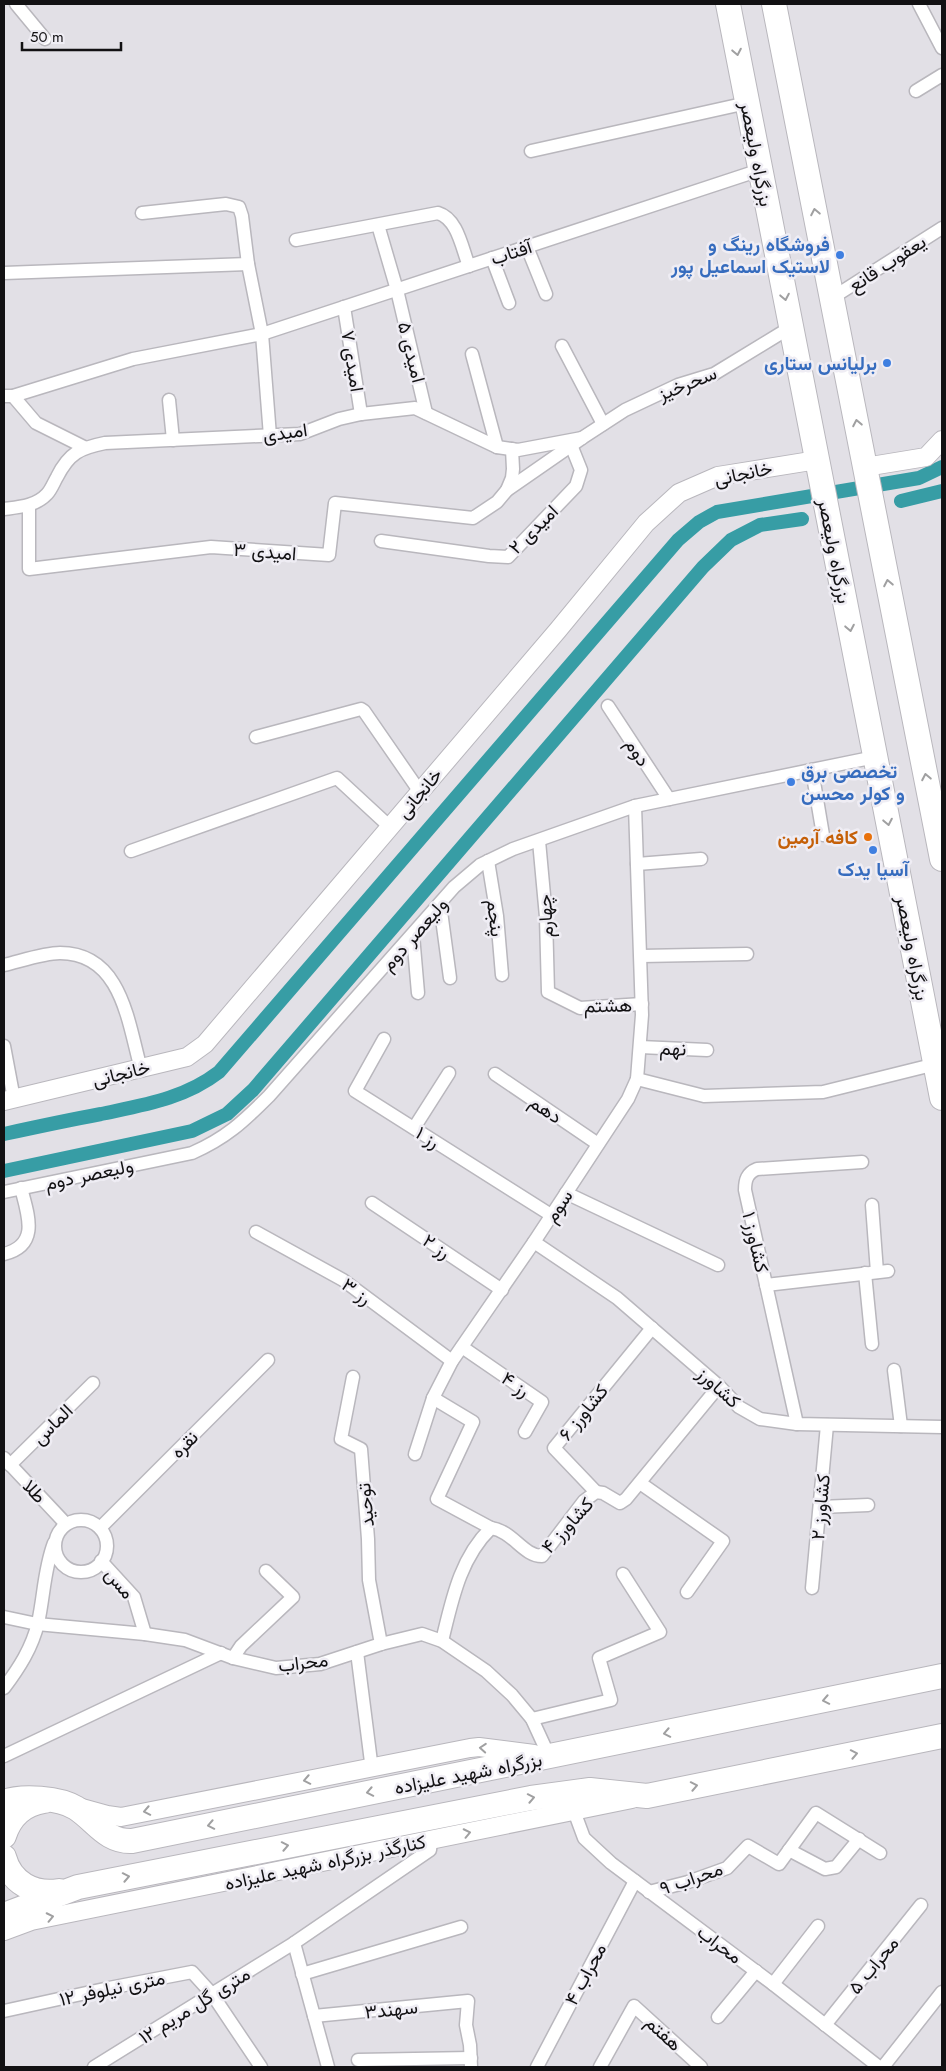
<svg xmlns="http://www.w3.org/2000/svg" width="946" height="2071" font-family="Jost,Vazirmatn,sans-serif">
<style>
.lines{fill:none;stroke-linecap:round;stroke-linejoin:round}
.canal{stroke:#379da5;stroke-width:14}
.street-casing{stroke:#b9b7bd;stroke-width:15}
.secondary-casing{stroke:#b9b7bd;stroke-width:20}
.highway-casing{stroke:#b9b7bd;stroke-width:26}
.street{stroke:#fff;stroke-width:12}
.secondary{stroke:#fff;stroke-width:18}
.highway{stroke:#fff;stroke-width:24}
.oneway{stroke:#a0a0a1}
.shop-dot{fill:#3f7fe0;stroke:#efedf4;stroke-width:2}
.food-dot{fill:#e8710a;stroke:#efedf4;stroke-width:2}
.labels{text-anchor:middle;stroke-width:5;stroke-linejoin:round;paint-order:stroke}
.street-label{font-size:19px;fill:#121113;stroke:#efedf4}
.shop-label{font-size:19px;font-weight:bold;fill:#366cbe;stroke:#efedf4;text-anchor:end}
.food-label{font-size:19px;font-weight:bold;fill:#c56008;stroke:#efedf4;text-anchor:end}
</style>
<rect width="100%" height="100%" fill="#e2e0e6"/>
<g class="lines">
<g class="canal">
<path d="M901 501 942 491"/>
<path d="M4 1134C36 1127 69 1120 101 1114 143 1105 184 1099 219 1072L678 540 699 522 717 512 919 478 942 467"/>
<path d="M4 1171 192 1131 227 1114 253 1090 703 567 731 540 760 525 802 519"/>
</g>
<defs>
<g id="street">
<path d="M16 4 45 39"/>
<path d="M919 4 942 48"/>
<path d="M916 91 942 75"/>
<path d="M531 151 747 103"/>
<path d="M142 213 226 204 239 207 242 216 248 264 262 334 270 436"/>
<path d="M378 225 397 290 426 413"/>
<path d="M296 240 438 213C458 219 462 249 469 266"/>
<path d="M527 247 546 294"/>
<path d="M492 258 509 303"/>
<path d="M4 273 248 264"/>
<path d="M832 298 942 228"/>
<path d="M344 307 361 414"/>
<path d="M562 346 603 424"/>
<path d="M472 354 497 447"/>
<path d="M4 396H13L133 359 262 334 760 170"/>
<path d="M13 396 36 423 84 447"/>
<path d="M169 400 173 440"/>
<path d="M507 490 582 438 625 410 678 385 714 374 791 327"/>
<path d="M29 506V569L211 547 329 555 335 503 473 518 497 502 507 490 512 478 513 469 512 449"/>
<path d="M4 509C19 507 36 506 47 494 51 490 54 482 57 477 69 453 80 448 105 443L300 434 339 419 361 414 415 408 497 447 518 450 582 438"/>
<path d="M381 541 489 556 508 557 576 486 581 470 571 445"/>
<path d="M608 706 669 799"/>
<path d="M256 737 361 709 364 711 420 792"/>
<path d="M812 770 823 835"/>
<path d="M539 841 546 917 548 992 580 1008 642 1004"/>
<path d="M131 851 337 778 390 827"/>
<path d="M488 861 497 916 502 975"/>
<path d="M637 864 701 859"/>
<path d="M440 904 450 978"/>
<path d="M413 935 418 993"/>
<path d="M641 956 747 954"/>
<path d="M4 965C21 961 44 953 60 953 122 953 128 1023 141 1069"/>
<path d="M384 1039 355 1091 551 1215"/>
<path d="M4 1046 14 1099"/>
<path d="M640 1047 707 1050"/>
<path d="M495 1074 598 1144"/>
<path d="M637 1079 704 1096 823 1092 936 1064"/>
<path d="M414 1128 449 1073"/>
<path d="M4 1192 192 1153C226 1138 243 1122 269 1096L454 887 480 865 513 849 635 806 875 757"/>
<path d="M566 1193 718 1265"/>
<path d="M372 1203 502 1290"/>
<path d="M872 1205 877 1272"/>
<path d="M256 1232 343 1280 452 1361"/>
<path d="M534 1242 617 1298 719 1386 739 1407 760 1419 797 1424 942 1427"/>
<path d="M4 1254C40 1245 28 1215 21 1188"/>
<path d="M865 1273 872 1344"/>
<path d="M766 1285 888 1271"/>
<path d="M462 1347 542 1402 525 1432"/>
<path d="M894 1370 901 1426"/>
<path d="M353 1377 341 1439 361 1449 368 1539 369 1580 381 1644"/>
<path d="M797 1424 745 1190C745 1180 747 1173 757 1169L862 1162"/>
<path d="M415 1454 433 1398"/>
<path d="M4 1458 66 1524"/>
<path d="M10 1465 93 1383"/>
<path d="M640 1483 723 1541 687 1592"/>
<path d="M596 1492 554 1448 652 1328"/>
<path d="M820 1507 868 1505"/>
<circle cx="81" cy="1546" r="26"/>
<path d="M100 1528 268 1360"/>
<path d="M491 1528 437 1499 473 1422 433 1398 452 1361 534 1242 628 1099 637 1079 642 1015 635 806"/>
<path d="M101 1561 134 1597 145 1634"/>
<path d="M812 1588 827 1425"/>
<path d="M4 1617 37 1624 145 1634 185 1640 233 1658 276 1668 320 1664 381 1644 422 1634 442 1641 486 1671 512 1695 532 1719 549 1756"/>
<path d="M442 1641C452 1600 460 1558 491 1528 513 1531 523 1556 542 1556L584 1501 596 1492 603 1493 620 1503 626 1499 719 1386"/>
<path d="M357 1652 371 1762"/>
<path d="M233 1658 241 1646 293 1597 266 1571"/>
<path d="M4 1688C19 1668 32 1648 38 1623 44 1596 44 1569 54 1543"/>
<path d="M532 1719 611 1700 599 1658 660 1632 623 1574"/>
<path d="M4 1756 221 1653"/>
<path d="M574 1811 584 1838 611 1863 773 1984 879 2067"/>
<path d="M789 1850 825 1869 836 1867 859 1839"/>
<path d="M649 1892 688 1882 727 1868 748 1846 779 1864 816 1813 880 1853"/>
<path d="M294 1943 328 2067"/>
<path d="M302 1974 461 1927"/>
<path d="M773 1984 818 1926"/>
<path d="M4 2011 109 1988 192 1972 212 1994 261 2067"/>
<path d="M314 2016 468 2001 466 2025 470 2045 471 2067"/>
<path d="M718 2017 756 1971"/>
<path d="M825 2025 921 1905"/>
<path d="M358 2060 471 2058"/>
<path d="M94 2067 294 1943 430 1850 431 1840"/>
<path d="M537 2067 635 1881"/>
<path d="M600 2067 634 2006 701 2067"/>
<path d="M883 2067 942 1992"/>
</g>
<g id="secondary">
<path d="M865 467 926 457 942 440"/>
<path d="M4 1101 187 1057 205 1044 558 630 646 523 679 493 718 476 817 460"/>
<path d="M78 1807 107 1815 121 1817 470 1748 479 1747 534 1754"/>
<path d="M4 1931 31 1921 632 1799"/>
</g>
<g id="highway">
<path d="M728 4 942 1098"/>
<path d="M774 4 942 859"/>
<path d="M4 1802C22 1795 60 1798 76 1808 96 1821 106 1842 132 1841L942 1676"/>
<path d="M4 1836C10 1817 24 1804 44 1801"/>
<path d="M4 1857C11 1883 34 1895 59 1891"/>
<path d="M4 1915 78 1887 531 1798 590 1790 647 1796 942 1736"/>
</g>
</defs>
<use href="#street" class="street-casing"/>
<use href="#secondary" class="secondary-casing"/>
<use href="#highway" class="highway-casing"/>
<use href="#street" class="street"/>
<use href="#secondary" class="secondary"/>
<use href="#highway" class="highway"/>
</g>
<defs><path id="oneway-chevron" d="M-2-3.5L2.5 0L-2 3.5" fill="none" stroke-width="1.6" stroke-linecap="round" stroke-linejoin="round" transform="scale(1.25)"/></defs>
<g class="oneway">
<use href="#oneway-chevron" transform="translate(737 52) rotate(79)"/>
<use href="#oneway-chevron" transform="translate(815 212) rotate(-101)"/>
<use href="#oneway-chevron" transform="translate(785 297) rotate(79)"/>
<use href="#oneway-chevron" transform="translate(857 423) rotate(-101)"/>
<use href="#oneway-chevron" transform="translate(888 583) rotate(-101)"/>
<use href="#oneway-chevron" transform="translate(850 628) rotate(79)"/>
<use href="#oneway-chevron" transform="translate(926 777) rotate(-101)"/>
<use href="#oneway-chevron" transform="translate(888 822) rotate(79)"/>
<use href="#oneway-chevron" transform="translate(826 1700) rotate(169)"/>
<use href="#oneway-chevron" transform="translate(667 1733) rotate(169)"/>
<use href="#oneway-chevron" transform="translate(483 1748) rotate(-176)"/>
<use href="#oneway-chevron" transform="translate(854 1754) rotate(-11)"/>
<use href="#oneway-chevron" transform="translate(307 1780) rotate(169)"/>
<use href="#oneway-chevron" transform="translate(694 1786) rotate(-11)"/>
<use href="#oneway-chevron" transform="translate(370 1792) rotate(169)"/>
<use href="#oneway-chevron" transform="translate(531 1798) rotate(-11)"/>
<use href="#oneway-chevron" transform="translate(147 1811) rotate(169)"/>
<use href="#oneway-chevron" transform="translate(211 1825) rotate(169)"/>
<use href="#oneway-chevron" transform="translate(467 1833) rotate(-12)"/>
<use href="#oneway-chevron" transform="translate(285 1846) rotate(-11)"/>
<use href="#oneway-chevron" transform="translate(126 1877) rotate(-11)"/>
<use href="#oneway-chevron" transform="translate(50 1917) rotate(-12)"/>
</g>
<g class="shop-dot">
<circle cx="840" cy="255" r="5"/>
<circle cx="887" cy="363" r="5"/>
<circle cx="791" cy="782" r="5"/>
<circle cx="873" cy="850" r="5"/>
</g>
<circle class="food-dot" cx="868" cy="837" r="5"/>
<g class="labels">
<g class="street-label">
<text transform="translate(757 154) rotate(79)" y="7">بزرگراه ولیعصر</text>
<text transform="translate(511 252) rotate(-18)" y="7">آفتاب</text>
<text transform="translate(887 263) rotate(-33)" y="7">یعقوب قانع</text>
<text transform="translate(412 352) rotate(76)" y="7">امیدی ۵</text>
<text transform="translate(353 361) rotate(81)" y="7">امیدی ۷</text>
<text transform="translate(687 383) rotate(-22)" y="7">سحرخیز</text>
<text transform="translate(285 432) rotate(-8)" y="7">امیدی</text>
<text transform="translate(743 473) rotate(-12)" y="7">خانجانی</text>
<text transform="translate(533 529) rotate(-45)" y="7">امیدی ۲</text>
<text transform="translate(265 551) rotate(4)" y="7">امیدی ۳</text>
<text transform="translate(835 551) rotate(79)" y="7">بزرگراه ولیعصر</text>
<text transform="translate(638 752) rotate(57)" y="7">دوم</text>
<text transform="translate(419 793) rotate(-50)" y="7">خانجانی</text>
<text transform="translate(545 916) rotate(-93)" y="7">چهارم</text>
<text transform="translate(496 918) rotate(83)" y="7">پنجم</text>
<text transform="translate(414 934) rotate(-49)" y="7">ولیعصر دوم</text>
<text transform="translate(913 948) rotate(79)" y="7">بزرگراه ولیعصر</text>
<text transform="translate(608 1005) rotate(-1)" y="7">هشتم</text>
<text transform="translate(673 1048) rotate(2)" y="7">نهم</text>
<text transform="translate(121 1073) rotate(-14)" y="7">خانجانی</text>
<text transform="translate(546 1109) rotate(34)" y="7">دهم</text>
<text transform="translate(428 1137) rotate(32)" y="7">رز ۱</text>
<text transform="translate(89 1174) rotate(-12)" y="7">ولیعصر دوم</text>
<text transform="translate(558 1206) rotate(-57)" y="7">سوم</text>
<text transform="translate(756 1242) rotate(77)" y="7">کشاورز ۱</text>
<text transform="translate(437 1246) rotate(34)" y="7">رز ۲</text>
<text transform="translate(357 1291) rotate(36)" y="7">رز ۳</text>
<text transform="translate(516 1384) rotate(34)" y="7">رز ۴</text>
<text transform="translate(719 1387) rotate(42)" y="7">کشاورز</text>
<text transform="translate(583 1412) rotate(-51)" y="7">کشاورز ۶</text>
<text transform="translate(52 1424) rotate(-45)" y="7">الماس</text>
<text transform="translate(184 1444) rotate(-45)" y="7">نقره</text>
<text transform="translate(35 1491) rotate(47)" y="7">طلا</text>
<text transform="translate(365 1505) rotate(-95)" y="7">توحید</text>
<text transform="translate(820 1507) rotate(-85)" y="7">کشاورز ۲</text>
<text transform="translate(567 1525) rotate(-48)" y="7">کشاورز ۴</text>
<text transform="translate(120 1583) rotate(50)" y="7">مس</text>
<text transform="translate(303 1662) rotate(-7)" y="7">محراب</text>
<text transform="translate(468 1773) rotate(-11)" y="7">بزرگراه شهید علیزاده</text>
<text transform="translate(325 1862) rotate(-12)" y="7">کنارگذر بزرگراه شهید علیزاده</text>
<text transform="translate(691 1878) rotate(-19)" y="7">محراب ۹</text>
<text transform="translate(720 1944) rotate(37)" y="7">محراب</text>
<text transform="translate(873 1965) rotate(-51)" y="7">محراب ۵</text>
<text transform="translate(585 1974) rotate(-62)" y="7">محراب ۴</text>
<text transform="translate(112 1988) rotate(-12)" y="7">۱۲ متری نیلوفر</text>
<text transform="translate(194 2005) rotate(-32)" y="7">۱۲ متری گل مریم</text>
<text transform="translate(391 2009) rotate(-6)" y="7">سهند۳</text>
<text transform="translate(664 2033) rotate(43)" y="7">هفتم</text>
</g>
<g class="shop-label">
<text x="830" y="251">فروشگاه رینگ و<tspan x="830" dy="22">لاستیک اسماعیل پور</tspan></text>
<text x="877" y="370">برلیانس ستاری</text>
<text x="801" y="778" text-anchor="start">تخصصی برق<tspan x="801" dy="22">و کولر محسن</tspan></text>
<text x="873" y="876" text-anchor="middle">آسیا یدک</text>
</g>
<g class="food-label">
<text x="858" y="844">کافه آرمین</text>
</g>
</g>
<rect width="946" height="2071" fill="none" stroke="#121113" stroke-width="10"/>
<path d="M22 42v8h99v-8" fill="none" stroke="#121113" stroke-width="2.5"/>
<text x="30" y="42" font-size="15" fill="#121113" stroke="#efedf4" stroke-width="4" paint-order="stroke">50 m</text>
</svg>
